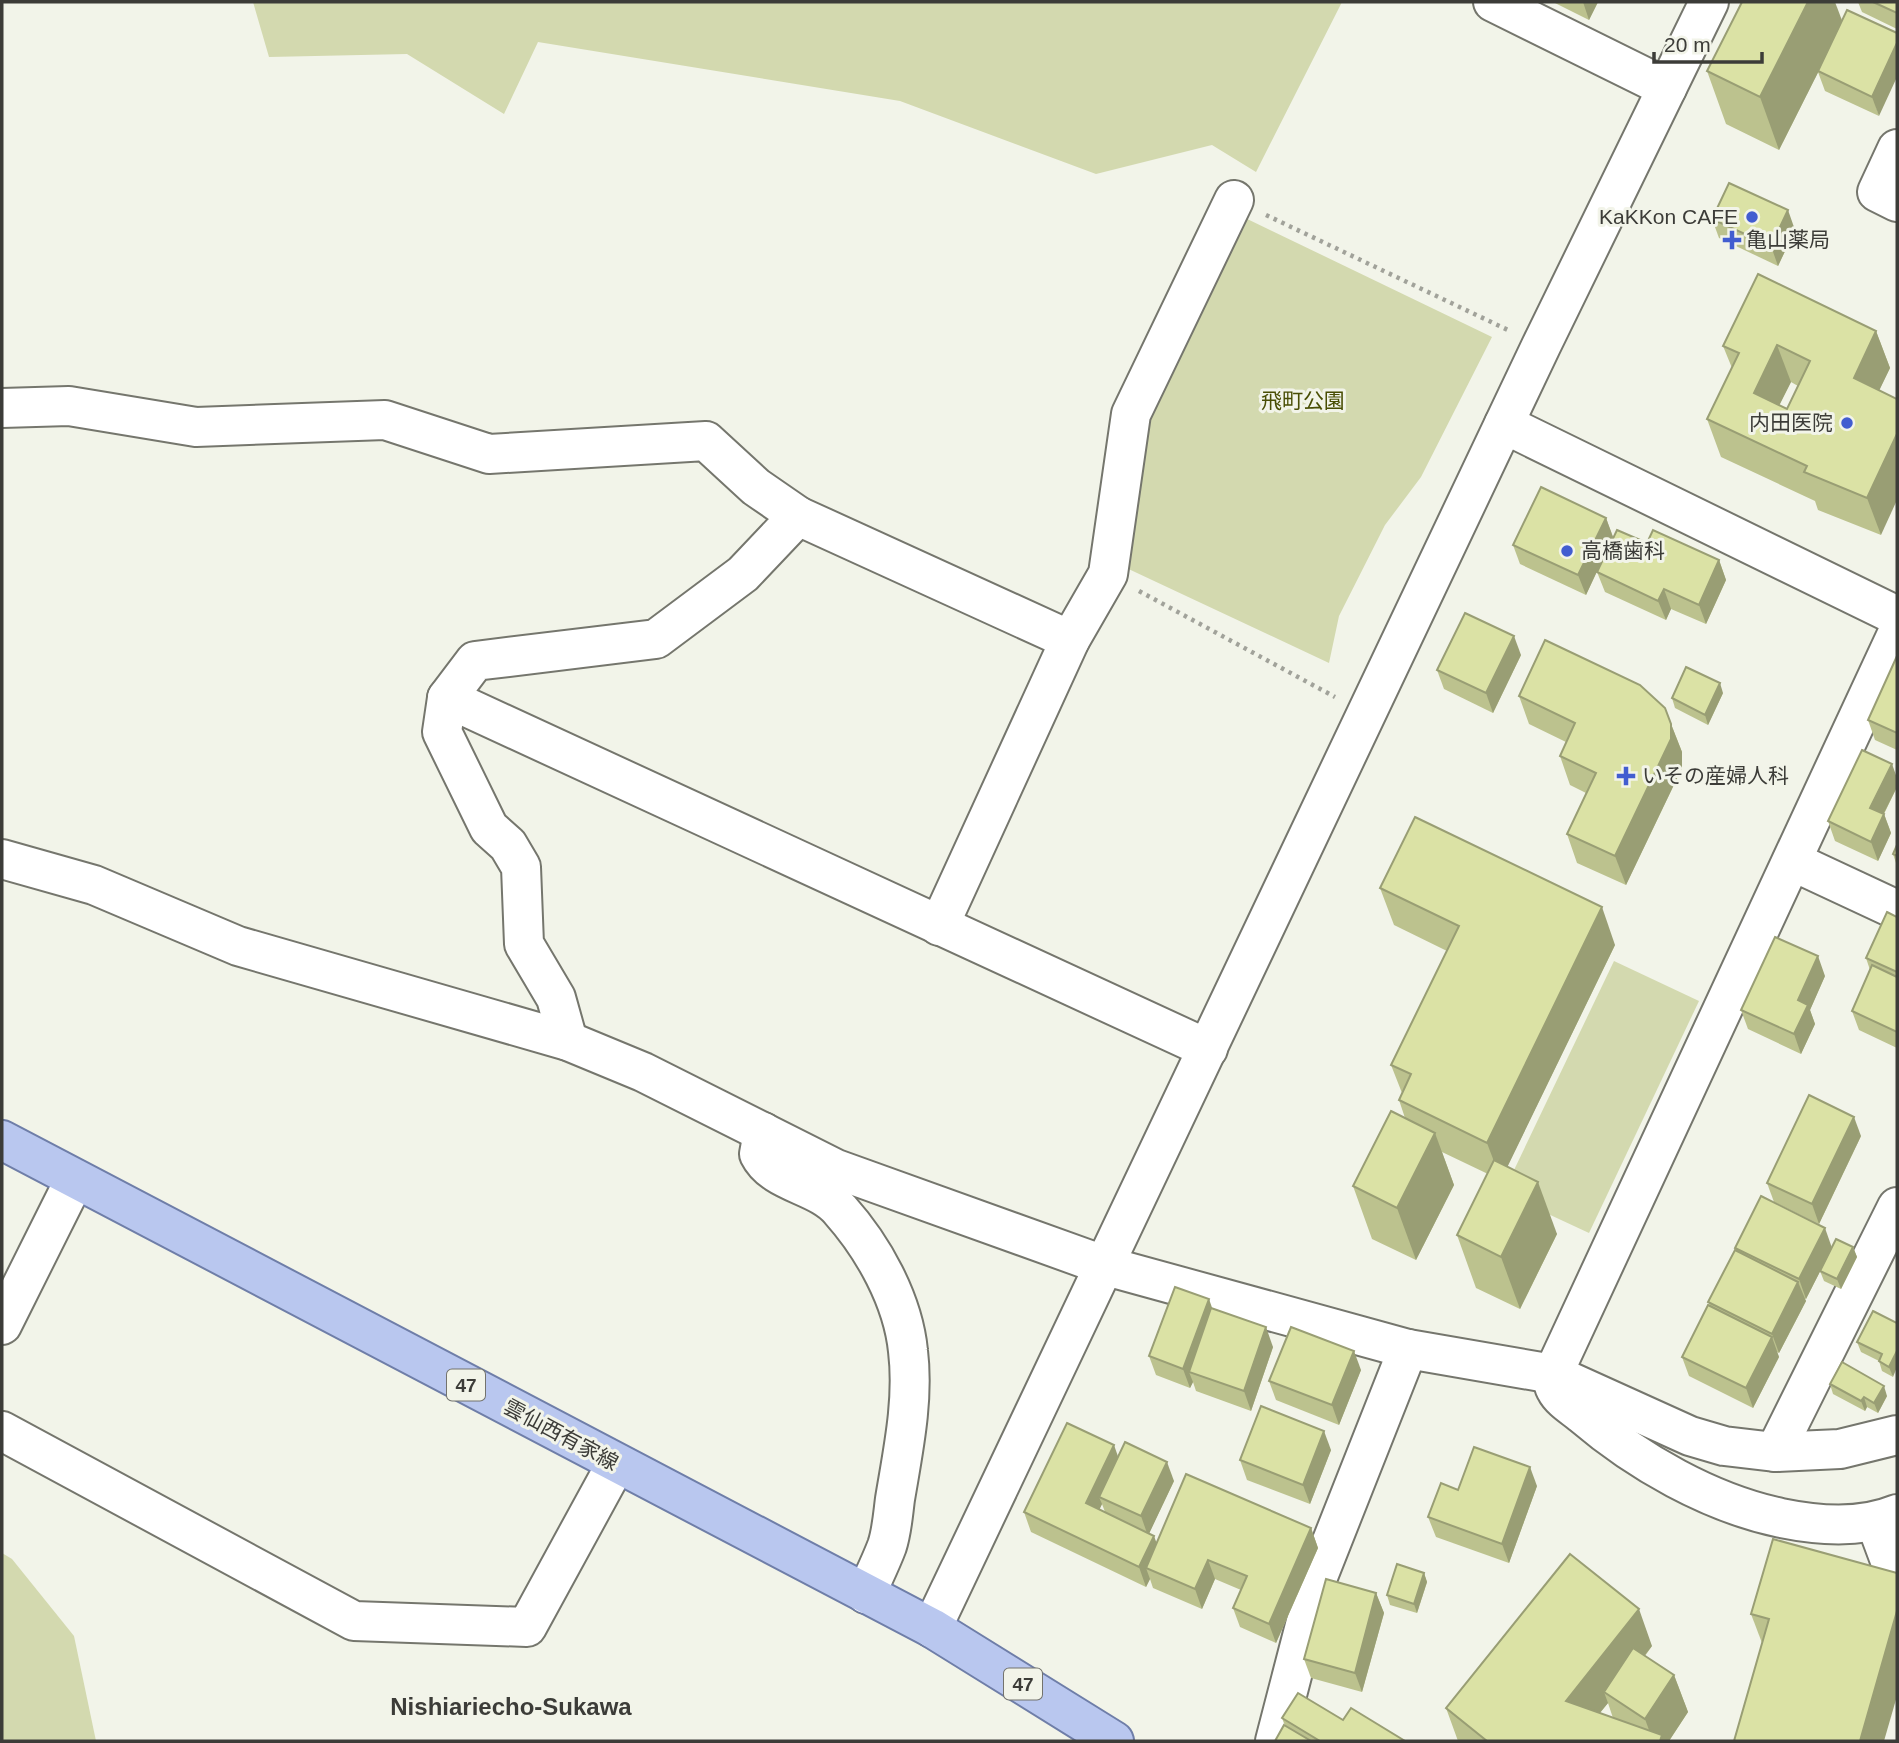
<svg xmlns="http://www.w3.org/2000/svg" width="1899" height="1743" font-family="Arial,'Noto Sans JP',sans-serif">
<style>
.green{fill:#d3d9af}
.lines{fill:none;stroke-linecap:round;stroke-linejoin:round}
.minor-casing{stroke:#75766d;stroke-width:42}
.tertiary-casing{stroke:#75766d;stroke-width:42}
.primary-casing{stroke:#6f7ea8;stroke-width:42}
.path{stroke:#a1a29a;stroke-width:4.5;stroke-dasharray:3.5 5;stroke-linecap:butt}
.minor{stroke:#fff;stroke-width:38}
.tertiary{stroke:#fff;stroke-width:38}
.primary{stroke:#b9c7ef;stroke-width:38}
.wall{fill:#bcc28e;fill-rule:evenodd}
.shaded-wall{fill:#999e74}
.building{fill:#dbe2a5;stroke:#999e74;stroke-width:2;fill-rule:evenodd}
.poi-dot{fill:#425dd0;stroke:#f2f4e9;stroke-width:2.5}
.labels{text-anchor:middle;stroke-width:6;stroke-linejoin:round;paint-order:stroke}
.shield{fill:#f2f4e9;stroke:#73736d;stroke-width:2}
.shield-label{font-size:19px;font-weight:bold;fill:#3c3c38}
.poi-label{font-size:21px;fill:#3c3c38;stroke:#f2f4e9;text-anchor:start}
.park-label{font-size:21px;fill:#494e04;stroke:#f2f4e9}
.street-label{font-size:21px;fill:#3c3c38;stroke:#f2f4e9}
.quarter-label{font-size:24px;font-weight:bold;fill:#3c3c38;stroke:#f2f4e9}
</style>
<rect width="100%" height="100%" fill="#f2f4e9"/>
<g class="green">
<path d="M253 2H1342L1256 172 1212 145 1096 174 900 101 538 42 504 114 407 54 269 57Z"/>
<path d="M1239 215 1492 337 1421 477 1385 525 1339 616 1329 663 1120 565 1141 418Z"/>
<path d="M1614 961 1699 1001 1589 1233 1503 1193Z"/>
<path d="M2 1553 12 1559 74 1636 96 1741H2Z"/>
</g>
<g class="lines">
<defs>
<g id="minor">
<path d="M1493 2 1667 88"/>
<path d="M1897 149 1877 192 1897 202"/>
<path d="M2 408 69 406 196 427 385 420 489 454 706 441 756 487 798 516 743 574 656 639 475 661 447 698 442 732 489 828 508 845 521 867 524 944 556 998 568 1041"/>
<path d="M798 516 1070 640"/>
<path d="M1897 634 1553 1374C1553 1379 1553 1386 1556 1390 1561 1400 1575 1408 1583 1415 1638 1462 1710 1503 1781 1518 1820 1526 1861 1529 1897 1514"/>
<path d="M447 698 1208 1049"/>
<path d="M2 859 94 885 238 946 568 1041 643 1072 836 1169 1106 1266 1408 1349 1553 1374 1690 1436 1724 1446 1775 1452 1840 1449 1897 1435"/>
<path d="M1792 861 1897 910"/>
<path d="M939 926 1070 640 1108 574 1131 414 1234 200"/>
<path d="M763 1132 759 1154C774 1184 818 1184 840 1210 873 1247 903 1300 908 1351 914 1400 903 1451 895 1499 893 1514 892 1531 887 1546 881 1562 873 1578 866 1594"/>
<path d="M2 1325 75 1179"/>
<path d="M2 1431 354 1621 527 1627 616 1464"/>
<path d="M1775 1452 1897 1207"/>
<path d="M1876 1523 1892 1566 1897 1572"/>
<path d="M1275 1741 1317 1579 1408 1349"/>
</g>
<g id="tertiary">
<path d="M1504 424 1897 616"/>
<path d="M932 1628 1541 346 1709 2"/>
</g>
<path id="primary" d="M2 1140 932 1628 1114 1741"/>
</defs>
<use href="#minor" class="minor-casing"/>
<use href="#tertiary" class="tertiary-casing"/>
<use href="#primary" class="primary-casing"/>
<g class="path">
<path d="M1266 215 1508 330"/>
<path d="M1139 591 1335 697"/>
</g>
<use href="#minor" class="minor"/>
<use href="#tertiary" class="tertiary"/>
<use href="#primary" class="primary"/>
</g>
<g class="wall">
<path d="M1553 2H1598L1589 20Z"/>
<path d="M1858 2H1897V29L1862 12Z"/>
<path d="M1847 10 1879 116 1825 91 1818 72 1779 150 1726 124 1707 71 1842 21Z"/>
<path d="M1712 219 1795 230 1778 266 1719 238Z"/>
<path d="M1876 331 1890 368 1879 390 1881 535 1818 510 1815 501 1721 457 1707 419 1732 368 1723 346ZM1791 382 1798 386 1787 409 1779 405Z"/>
<path d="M1606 518 1613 537 1586 595 1520 564 1513 545Z"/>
<path d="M1647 543 1719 560 1726 580 1706 624 1671 609 1666 620 1605 592 1597 572Z"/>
<path d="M1521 655 1493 713 1444 689 1437 670Z"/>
<path d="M1897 656V750L1875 740 1868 720Z"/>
<path d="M1723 693 1708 725 1675 708 1672 698Z"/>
<path d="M1519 696 1671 724 1682 752V768L1626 885 1577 863 1567 834 1586 793 1570 785 1560 756 1566 742 1529 724Z"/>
<path d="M1897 787 1884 814 1891 833 1878 861 1835 841 1828 821Z"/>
<path d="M1897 845V866L1893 854Z"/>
<path d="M1380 888 1615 945 1507 1167 1557 1234 1520 1309 1476 1288 1457 1235 1488 1174 1442 1152 1454 1185 1416 1260 1372 1239 1353 1186 1405 1118 1399 1100 1402 1093 1391 1065 1447 951 1394 925Z"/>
<path d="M1897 917V1048L1859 1030 1852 1011 1870 970 1866 958Z"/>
<path d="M1825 976 1810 1010 1815 1024 1801 1054 1748 1029 1741 1010Z"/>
<path d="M1861 1136 1819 1224 1774 1202 1767 1183Z"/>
<path d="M1853 1247 1857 1257 1841 1289 1824 1281 1820 1271Z"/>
<path d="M1735 1248H1832L1806 1299 1804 1298 1806 1301 1779 1353 1777 1352 1779 1357 1753 1408 1689 1376 1682 1357 1710 1306 1708 1302 1736 1251Z"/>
<path d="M1213 1309 1273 1347 1251 1411 1196 1391 1193 1382 1190 1388 1156 1375 1149 1356Z"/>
<path d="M1873 1311 1893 1377 1882 1371 1879 1361 1861 1352 1857 1342Z"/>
<path d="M1361 1370 1339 1425 1276 1400 1269 1381Z"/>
<path d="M1830 1384 1887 1396 1878 1413 1867 1407 1865 1411 1833 1394Z"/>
<path d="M1331 1450 1310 1504 1247 1480 1240 1460Z"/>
<path d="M1118 1457 1174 1481 1149 1533 1157 1543 1311 1528 1318 1548 1276 1643 1240 1627 1233 1608 1241 1590 1215 1579 1202 1609 1153 1588 1150 1579 1146 1587 1031 1532 1024 1512ZM1102 1504 1105 1512 1099 1510Z"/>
<path d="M1537 1486 1509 1563 1436 1537 1428 1517 1458 1490Z"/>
<path d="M1773 1539 1884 1741 1762 1643 1751 1614Z"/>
<path d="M1424 1573 1427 1582 1417 1613 1390 1605 1387 1595Z"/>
<path d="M1376 1593 1384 1613 1362 1692 1311 1678 1304 1659Z"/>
<path d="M1652 1646 1645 1656 1674 1675 1688 1712 1669 1741H1458L1446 1708ZM1608 1703 1613 1718 1600 1713Z"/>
<path d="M1282 1718 1343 1720 1405 1741H1275L1285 1726Z"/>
</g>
<g class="shaded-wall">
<path d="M1583 2H1598L1589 20Z"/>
<path d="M1808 2H1835L1843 23 1779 150 1760 97Z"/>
<path d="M1897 43V77L1879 116 1872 97Z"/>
<path d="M1788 210 1795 230 1778 266 1771 246Z"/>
<path d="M1876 331 1890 368 1867 416 1854 378Z"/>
<path d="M1777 345 1791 382 1767 430 1754 393Z"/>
<path d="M1897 434V500L1881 535 1867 498Z"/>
<path d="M1606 518 1613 537 1586 595 1578 575Z"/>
<path d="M1719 560 1726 580 1706 624 1699 605Z"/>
<path d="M1664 589 1671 609 1666 620 1658 601Z"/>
<path d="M1514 636 1521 655 1493 713 1486 693Z"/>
<path d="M1720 683 1723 693 1708 725 1705 715Z"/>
<path d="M1671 724 1682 752V768L1626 885 1615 856Z"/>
<path d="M1892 764 1897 778V787L1877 827 1870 808Z"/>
<path d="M1884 814 1891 833 1878 861 1871 842Z"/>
<path d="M1602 907 1615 945 1501 1180 1487 1143Z"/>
<path d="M1818 956 1825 976 1810 1010 1815 1024 1801 1054 1794 1034 1798 1000Z"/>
<path d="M1854 1117 1861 1136 1819 1224 1812 1204Z"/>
<path d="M1435 1133 1454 1185 1416 1260 1397 1208Z"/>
<path d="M1538 1182 1557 1234 1520 1309 1501 1257Z"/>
<path d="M1825 1228 1832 1248 1806 1299 1799 1279Z"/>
<path d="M1853 1247 1857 1257 1841 1289 1837 1279Z"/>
<path d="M1798 1282 1806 1301 1779 1353 1772 1334Z"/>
<path d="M1209 1299 1216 1319 1189 1372 1193 1382 1190 1388 1183 1369Z"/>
<path d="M1266 1327 1273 1347 1251 1411 1244 1391Z"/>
<path d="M1772 1337 1779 1357 1753 1408 1746 1388Z"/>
<path d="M1354 1351 1361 1370 1339 1425 1332 1405Z"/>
<path d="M1897 1351V1367L1893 1377 1889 1367Z"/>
<path d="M1884 1386 1887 1396 1878 1413 1874 1403Z"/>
<path d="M1864 1397 1867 1407 1865 1411 1861 1401Z"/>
<path d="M1324 1431 1331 1450 1310 1504 1303 1485Z"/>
<path d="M1114 1445 1121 1465 1099 1497 1102 1504 1093 1523 1086 1503Z"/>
<path d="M1167 1462 1174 1481 1148 1536 1141 1516Z"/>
<path d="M1530 1467 1537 1486 1509 1563 1502 1544Z"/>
<path d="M1311 1528 1318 1548 1276 1643 1269 1624Z"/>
<path d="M1154 1536 1161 1555 1146 1568 1150 1579 1146 1587 1139 1567Z"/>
<path d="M1208 1560 1215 1579 1202 1609 1195 1589Z"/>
<path d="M1424 1573 1427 1582 1417 1613 1414 1604Z"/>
<path d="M1376 1593 1384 1613 1362 1692 1355 1673Z"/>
<path d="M1639 1609 1652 1646 1612 1697 1604 1692 1608 1703 1579 1738 1566 1701Z"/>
<path d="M1897 1611V1696L1884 1741H1860Z"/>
<path d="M1674 1675 1688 1712 1669 1741H1653L1645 1719Z"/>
</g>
<g class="building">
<path d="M1742 2H1808L1760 97 1707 71Z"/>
<path d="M1873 2H1897V13Z"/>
<path d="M1847 10 1897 33V43L1872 97 1818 71Z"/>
<path d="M1729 183 1788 210 1771 246 1712 219Z"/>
<path d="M1758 274 1876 331 1854 378 1897 399V434L1867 498 1804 472 1807 466 1707 419 1739 353 1723 346ZM1777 345 1810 361 1787 409 1754 393Z"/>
<path d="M1541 487 1606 518 1578 575 1513 545Z"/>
<path d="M1617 530 1647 543 1653 530 1719 560 1699 605 1664 589 1658 601 1597 572Z"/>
<path d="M1465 613 1514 636 1486 693 1437 670Z"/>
<path d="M1545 640 1640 685 1665 708 1671 724V739L1615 856 1567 834 1596 773 1560 756 1575 723 1519 696Z"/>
<path d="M1897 656V733L1868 720Z"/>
<path d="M1686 667 1720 683 1705 715 1672 698Z"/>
<path d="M1862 750 1892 764 1870 808 1884 814 1871 842 1828 821Z"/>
<path d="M1415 817 1602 907 1487 1143 1399 1100 1411 1074 1391 1065 1459 926 1380 888Z"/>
<path d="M1897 845V856L1893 854Z"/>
<path d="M1887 912 1897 917V972L1866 958Z"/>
<path d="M1775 937 1818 956 1798 1000 1808 1005 1794 1034 1741 1010Z"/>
<path d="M1872 965 1897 977V1032L1852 1011Z"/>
<path d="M1809 1095 1854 1117 1812 1204 1767 1183Z"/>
<path d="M1391 1111 1435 1133 1397 1208 1353 1186Z"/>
<path d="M1494 1160 1538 1182 1501 1257 1457 1235Z"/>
<path d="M1761 1196 1825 1228 1799 1279 1735 1248Z"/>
<path d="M1836 1239 1853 1247 1837 1279 1820 1271Z"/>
<path d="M1735 1250 1798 1282 1772 1334 1708 1302Z"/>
<path d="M1175 1287 1209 1299 1183 1369 1149 1356Z"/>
<path d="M1708 1305 1772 1337 1746 1388 1682 1357Z"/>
<path d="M1211 1308 1266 1327 1244 1391 1189 1372Z"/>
<path d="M1873 1311 1897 1323V1351L1889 1367 1879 1361 1882 1354 1857 1342Z"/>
<path d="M1291 1327 1354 1351 1332 1405 1269 1381Z"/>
<path d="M1842 1362 1884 1386 1874 1403 1864 1397 1861 1401 1830 1384Z"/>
<path d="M1261 1406 1324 1431 1303 1485 1240 1460Z"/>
<path d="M1067 1423 1114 1445 1086 1503 1154 1536 1139 1567 1024 1512Z"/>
<path d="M1125 1442 1167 1462 1141 1516 1099 1497Z"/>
<path d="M1474 1447 1530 1467 1502 1544 1428 1517 1441 1483 1458 1490Z"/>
<path d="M1186 1474 1311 1528 1269 1624 1233 1608 1247 1576 1208 1560 1195 1589 1146 1568Z"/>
<path d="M1773 1539 1897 1573V1611L1860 1741H1734L1769 1619 1751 1614Z"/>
<path d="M1570 1554 1639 1609 1566 1701 1662 1735 1660 1741H1487L1446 1708Z"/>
<path d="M1397 1564 1424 1573 1414 1604 1387 1595Z"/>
<path d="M1326 1579 1376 1593 1355 1673 1304 1659Z"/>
<path d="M1633 1648 1674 1675 1645 1719 1604 1692Z"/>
<path d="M1298 1693 1343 1720 1351 1708 1405 1741H1320L1282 1718Z"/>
<path d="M1284 1725 1311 1741H1275Z"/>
</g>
<g class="poi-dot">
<circle cx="1752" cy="217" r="7"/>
<path d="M1728.5 229.5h7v7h7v7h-7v7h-7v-7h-7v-7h7z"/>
<circle cx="1847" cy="423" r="7"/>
<circle cx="1567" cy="551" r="7"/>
<path d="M1622.5 765.5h7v7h7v7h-7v7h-7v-7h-7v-7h7z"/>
</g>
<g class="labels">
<g class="shield">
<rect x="447" y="1369.5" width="38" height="31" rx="5"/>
<rect x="1004" y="1668.5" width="38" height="31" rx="5"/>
</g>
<g class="shield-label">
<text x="466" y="1392">47</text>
<text x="1023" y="1691">47</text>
</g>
<g class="poi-label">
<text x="1738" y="224" text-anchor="end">KaKKon CAFE</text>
<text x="1746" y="247">亀山薬局</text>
<text x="1833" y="430" text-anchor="end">内田医院</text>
<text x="1581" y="558">高橋歯科</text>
<text x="1642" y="783">いその産婦人科</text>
</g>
<g class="park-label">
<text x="1303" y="408">飛町公園</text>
</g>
<g class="street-label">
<text transform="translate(561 1435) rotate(28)" y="7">雲仙西有家線</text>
</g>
<g class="quarter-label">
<text x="511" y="1715">Nishiariecho-Sukawa</text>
</g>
</g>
<rect width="1899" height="1743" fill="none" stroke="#3c3c38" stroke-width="7"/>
<path d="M1654 52v10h108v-10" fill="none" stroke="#3c3c38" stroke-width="3.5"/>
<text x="1664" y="52" font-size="21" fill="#3c3c38" stroke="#f2f4e9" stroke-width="5" paint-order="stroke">20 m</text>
</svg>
